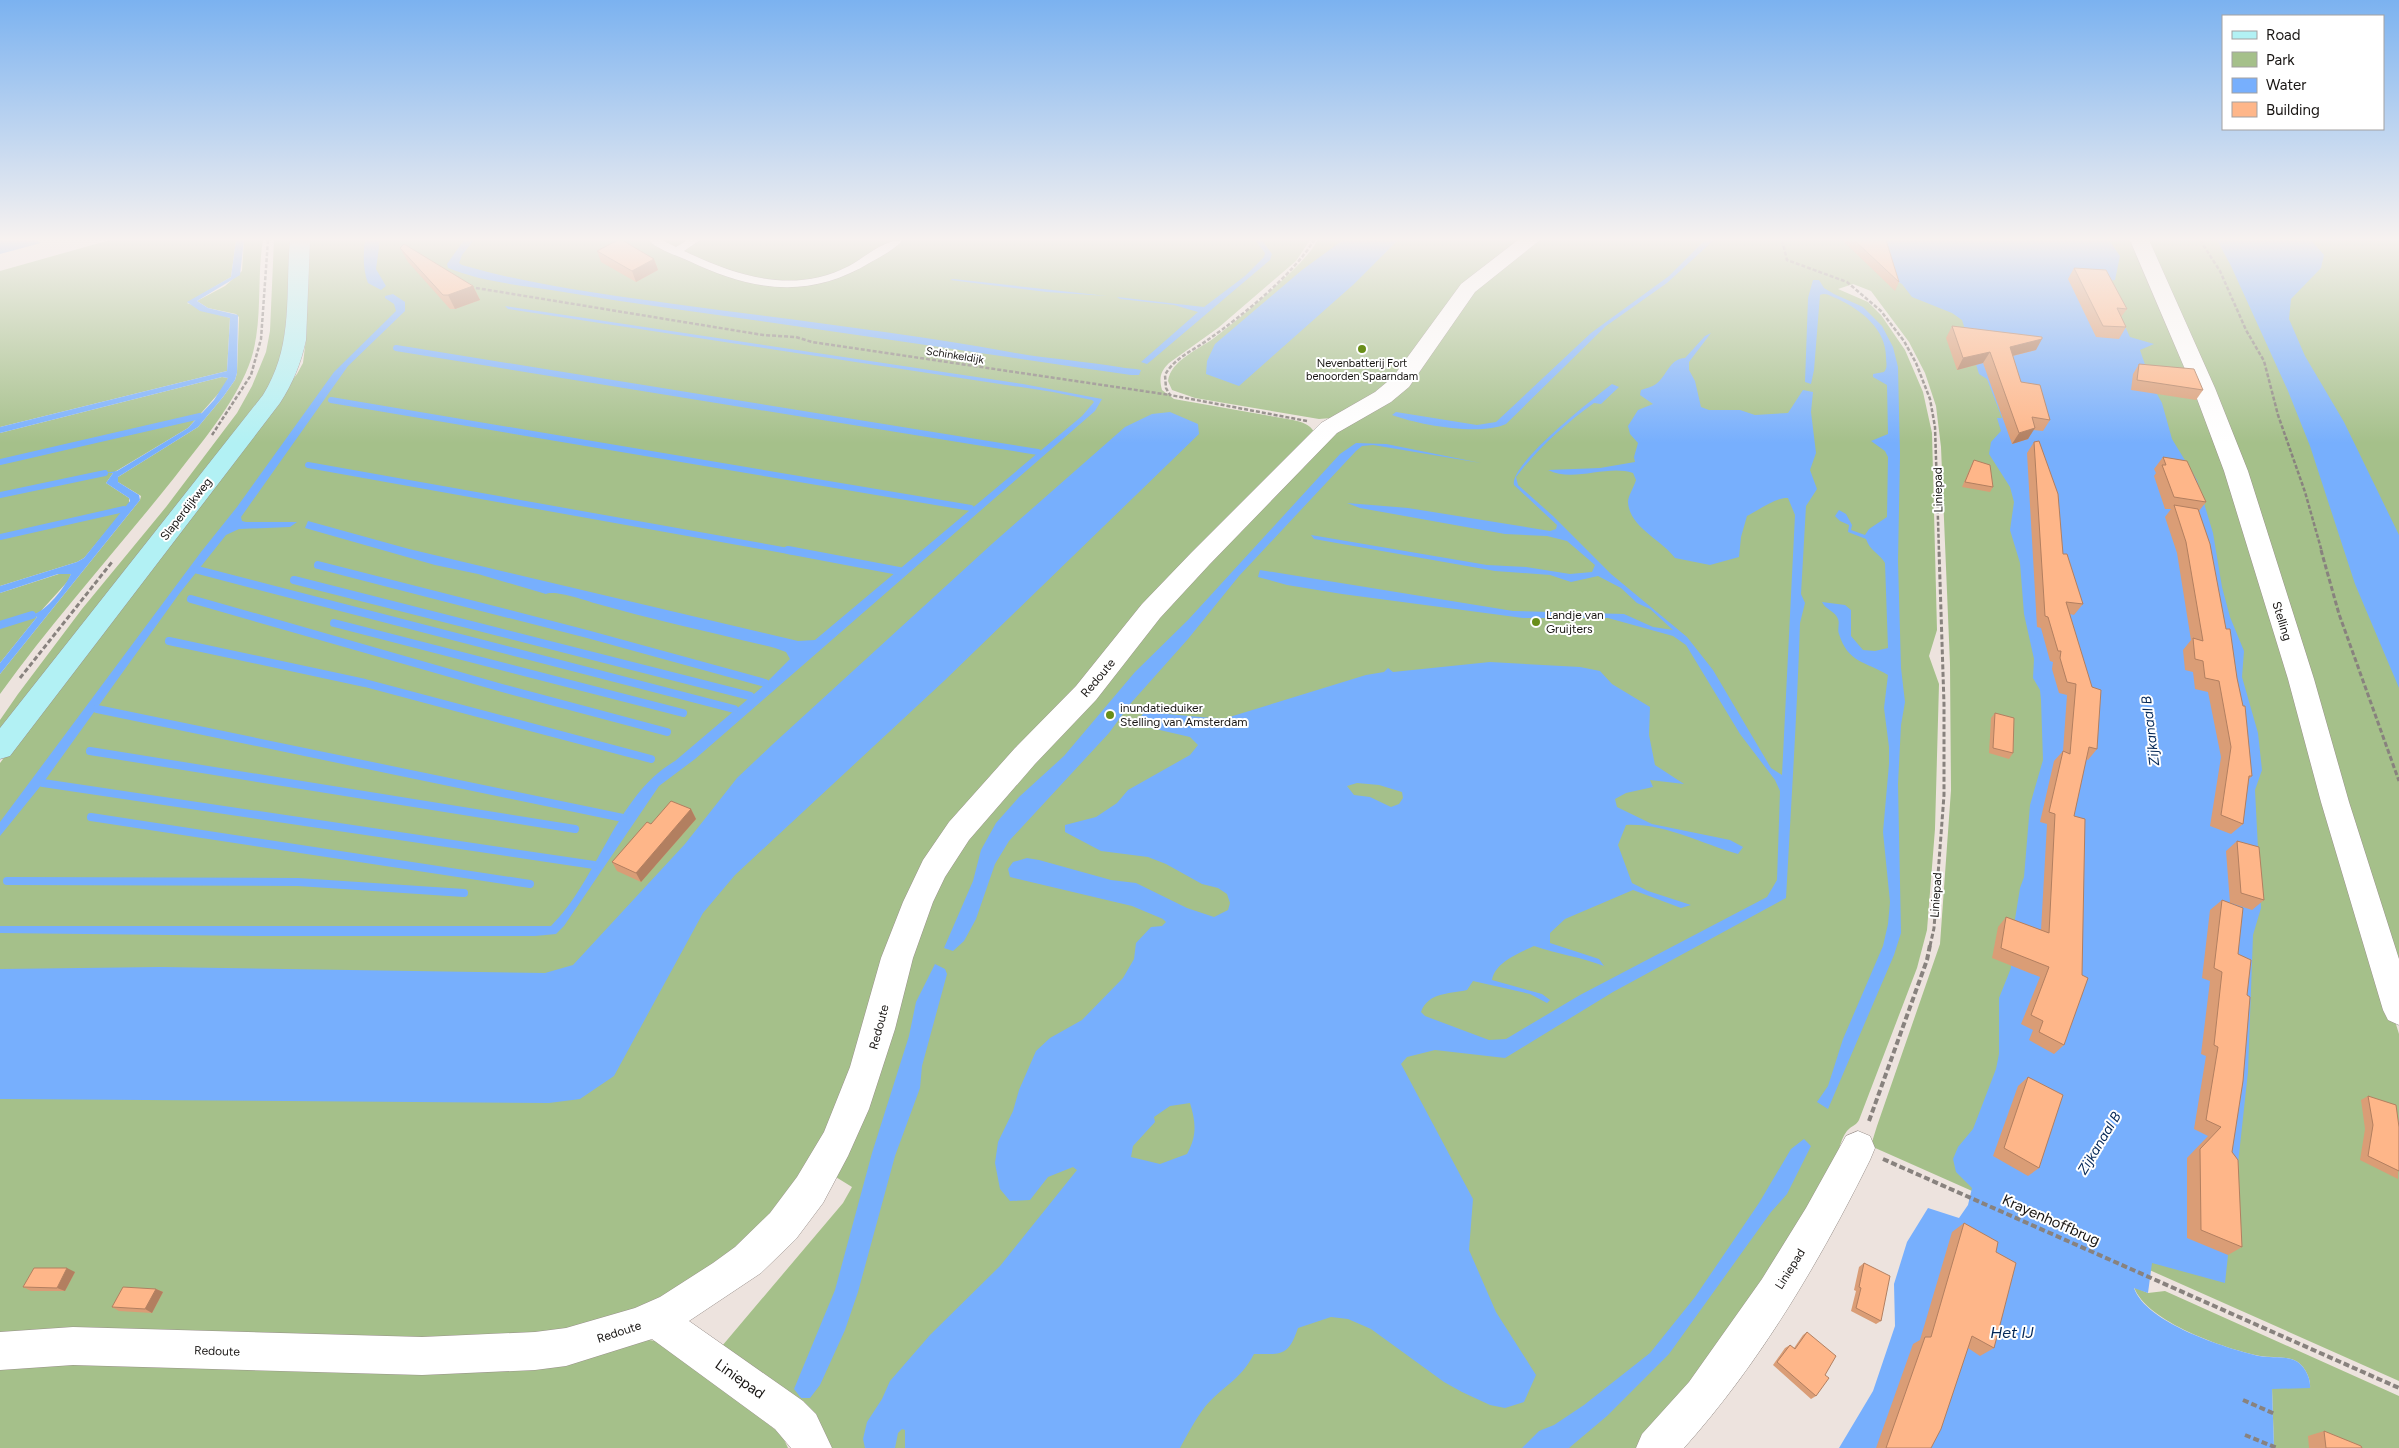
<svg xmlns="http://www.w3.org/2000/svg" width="2399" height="1448" font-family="Figtree,sans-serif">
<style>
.green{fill:#a5c08a}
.water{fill:#77affd;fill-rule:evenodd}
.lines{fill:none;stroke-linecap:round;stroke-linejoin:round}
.stream-far1{stroke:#77affd;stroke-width:6}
.stream{stroke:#77affd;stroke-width:8}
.lane-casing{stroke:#99908b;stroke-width:1}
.street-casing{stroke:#99908b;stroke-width:1}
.secondary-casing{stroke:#99908b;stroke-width:1}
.path-far2{stroke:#88827e;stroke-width:2.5;stroke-dasharray:4 2;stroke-linecap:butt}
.path-far1{stroke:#88827e;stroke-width:3;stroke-dasharray:5 2.5;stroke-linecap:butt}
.path{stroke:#88827e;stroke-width:4;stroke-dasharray:6 3;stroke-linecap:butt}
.lane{fill:#fff;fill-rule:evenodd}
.street{fill:#fff;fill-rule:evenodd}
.secondary{fill:#b2f1f4;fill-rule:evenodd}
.wall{fill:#da9d76}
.shaded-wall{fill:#b27f60}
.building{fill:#feb689;stroke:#b27f60}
.poi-dot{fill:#698e19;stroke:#fff;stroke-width:2}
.labels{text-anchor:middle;stroke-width:4;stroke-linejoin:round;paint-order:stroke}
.far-street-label{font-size:11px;fill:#181513;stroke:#fff}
.far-poi-label{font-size:11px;fill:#181513;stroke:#fff}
.street-label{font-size:12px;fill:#181513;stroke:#fff}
.poi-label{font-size:12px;fill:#181513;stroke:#fff;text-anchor:start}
.water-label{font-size:14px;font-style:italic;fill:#032757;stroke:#fff}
.near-street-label{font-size:15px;fill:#181513;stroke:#fff}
.near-water-label{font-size:16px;font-style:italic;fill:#032757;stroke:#fff}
</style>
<rect width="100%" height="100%" fill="#ede3de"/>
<g class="green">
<path d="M110 240H236L231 277 187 303 230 318 227 371 0 427V271Z"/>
<path d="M244 240H263C256 281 264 325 249 365 233 406 201 443 174 478 116 551 54 619 0 694V674L140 500 141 496 118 482V477L198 427 223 397 235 380 237 373 239 317 236 314 208 308 197 301 225 286 242 271Z"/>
<path d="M274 240H293L284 349 267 391 0 735V720L18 694 82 609 166 507 237 413 252 386 266 352 270 331Z"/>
<path d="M310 240H1310L1296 261 1218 328 1169 363C1160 372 1159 378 1162 390L1174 399 1293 420C1301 422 1310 424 1314 432L999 775 884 980 812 1171 718 1272 564 1339 0 1341V763L297 374 303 363 306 339Z"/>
<path d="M1317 240H1526L1491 264 1392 384 1331 418 1319 419 1195 398 1172 390 1168 381C1171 360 1198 350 1214 338 1233 324 1312 259 1317 240Z"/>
<path d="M1537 240H2134L2201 394 2399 1034V1381L1873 1147 1872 1142 1877 1126 1940 944 1951 790 1950 664 1941 447 1936 406 1925 373 1909 342 1871 291 1853 284 1838 289 1868 302 1881 315 1905 350 1923 392 1932 433 1937 630 1929 656 1939 684 1935 829 1927 930 1917 968 1859 1120C1856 1125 1854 1125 1850 1128 1841 1135 1838 1153 1836 1163L1728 1338 1638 1448H825L722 1346 843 1203 852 1187 831 1174 937 875 1157 612 1315 449 1364 412 1466 297Z"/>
<path d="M2143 240H2399V987L2342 799Z"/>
<path d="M222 377 228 378 225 386 188 428 113 473 106 483 129 498V504L84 558 77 562 0 586V433Z"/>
<path d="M65 572 71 574 68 581 40 612 34 615 37 617 0 663V593Z"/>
<path d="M2134 1287 2148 1293 2165 1291 2399 1396V1448H2274L2272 1388H2310C2311 1378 2304 1364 2294 1360 2284 1356 2271 1358 2260 1356 2226 1349 2146 1322 2134 1287Z"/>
<path d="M639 1338 665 1343 782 1435 788 1448H0V1358Z"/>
</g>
<g class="water">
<path d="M0 240H36L41 243 0 254Z"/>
<path d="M236 240H244L240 275 197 301 208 308 238 315 237 373 235 380 223 397 198 427 118 477V482L139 495 140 500 0 674V663L37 617 32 615C47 611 65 587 71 574H58L0 593V586L77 562 84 558 130 501 129 498 106 483 113 473H105L117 471 188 428 214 400 228 378 222 377 0 433V427L227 371 230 318 200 311 187 302 231 277Z"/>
<path d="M365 240H380L376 269 386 286 381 290 368 283C363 270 363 254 365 240Z"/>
<path d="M464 240H474L462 255 459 263 462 265C531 285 603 294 674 304 786 319 899 332 1010 352 1047 359 1083 361 1119 367 1127 369 1134 368 1141 370L1139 375H1131C981 353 832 331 682 310 638 304 595 297 551 290 517 285 480 281 448 268L447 264Z"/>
<path d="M1255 240H1262L1272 254 1270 260 1152 360 1147 364 1141 362 1198 312 1174 305 1120 299 1117 297 1204 307 1245 276 1264 257 1265 253Z"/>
<path d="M1343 240H1398L1354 284 1239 386 1206 374 1207 361 1215 344 1302 270Z"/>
<path d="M1705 240H1714L1667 283 1606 326 1506 424C1480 436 1419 425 1392 415L1396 412 1477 425 1496 422 1591 333 1669 276Z"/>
<path d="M1856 240H2109L2120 256 2115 280 2104 282 2130 337 2154 344 2140 350 2152 385 2162 403 2172 439 2197 480 2213 533 2222 587 2230 617 2244 651 2242 677 2258 733 2262 770 2255 790 2261 908 2253 935 2248 1072 2225 1283 2152 1263 2148 1293 2134 1288C2146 1323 2225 1348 2259 1356 2270 1358 2284 1356 2294 1360 2304 1364 2311 1378 2310 1388L2272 1389 2274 1448H1839L1873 1391 1895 1326 1894 1284 1907 1242 1928 1208 1959 1218 1968 1205 1972 1188 1956 1172 1953 1159 1958 1147 1973 1129 1996 1069 1999 1054V998L2011 968V944L2020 888 2024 877 2030 805 2043 760 2041 700 2040 690 2033 678 2034 659 2024 614 2020 563 2010 530 2014 502 2010 487 1989 454 1991 442 2001 431 1997 418H2002L1987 379 1979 374 1962 320 1952 313 1912 297 1902 284 1896 281Z"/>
<path d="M2217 240H2311L2324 255 2321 268 2291 299 2289 319 2305 356 2344 422 2399 535V688L2355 584 2310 446 2288 391 2231 266Z"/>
<path d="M953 279 963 280 1107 296 1047 292 950 280Z"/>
<path d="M1813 280H1819L1824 288 1834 294 1863 307 1882 326 1893 347 1898 367 1900 455 1898 561 1901 668 1905 702 1901 725 1898 784 1901 933 1894 955 1828 1109 1817 1102 1828 1086 1843 1039 1883 946 1888 924 1890 902 1883 832 1889 764V747L1884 708 1888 675C1865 661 1848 663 1839 634 1837 630 1840 624 1838 619 1835 611 1826 610 1822 602L1845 605 1851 610V636L1863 650 1875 651 1888 648 1885 563C1879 553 1870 551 1866 539L1848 532 1849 525 1840 521 1835 516 1839 510 1846 514 1852 525 1851 530 1865 535 1869 529 1887 517 1888 457 1885 451 1871 441 1888 434 1887 385 1873 377V374L1884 372C1888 367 1886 363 1886 357 1886 329 1861 310 1838 299 1832 297 1826 292 1820 295L1814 370 1811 384 1805 382 1808 298Z"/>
<path d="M393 294 405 302V311L348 366 241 517 242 521 246 522H297L290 527 239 529 226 535 179 594 43 783 0 836V822L201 552 237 507 334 372 396 311 394 304 385 298V296Z"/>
<path d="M505 306 1023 384 1102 399 1095 411 695 759 659 786 564 926 556 934 535 936H257L0 933V926H551C598 880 616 795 675 761L761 688 790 659 786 652 775 648C714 633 654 620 594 603 584 600 555 590 546 594L478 574 435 565 305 528 308 521 409 549 798 641 815 640 1082 416 1094 402 1092 400 1053 392 508 309Z"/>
<path d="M1711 333 1689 362V370L1695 381 1701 407 1709 410H1740L1755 415 1788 413 1803 390 1813 392 1811 412 1816 453 1810 470 1817 489 1806 506 1801 594 1805 603 1800 623C1797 715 1791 806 1786 898L1613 992 1505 1058 1435 1050 1407 1057 1401 1064 1473 1199 1469 1250 1496 1312 1536 1375 1524 1402 1505 1408 1490 1405 1462 1392 1444 1382 1371 1329 1348 1319 1331 1317 1298 1328C1288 1357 1282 1354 1254 1354 1240 1381 1221 1387 1204 1408 1195 1420 1187 1435 1180 1448H905V1430L902 1429 898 1433 895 1448H865L863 1439 867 1422 882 1399 890 1381 930 1335 1000 1266 1077 1170 1073 1167 1048 1177 1030 1200 1010 1201 1000 1189 995 1163 998 1142 1013 1111 1019 1090 1036 1051 1050 1038 1082 1020 1123 978 1134 959 1136 943 1151 927 1162 926 1166 922 1163 919 1132 906 1010 877 1008 869 1013 862 1027 858 1039 860 1111 880 1136 883 1187 908 1214 917 1228 910 1230 903 1227 894 1218 888 1202 884 1166 864 1148 857 1101 851 1065 832V825L1096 817 1117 803 1128 790 1190 755 1198 745 1190 737 1138 725 1137 720 1145 712 1223 719 1366 675 1384 672 1388 668 1393 672 1490 662 1580 667 1600 671 1612 684 1650 707 1649 735 1655 765 1684 784 1650 780 1653 787 1626 793 1615 799 1617 807 1652 824 1730 840 1743 847 1738 854C1702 844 1664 823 1626 825L1618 845 1632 883 1648 891 1691 905 1681 908 1633 890 1565 919 1550 933V943L1599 959 1604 966C1581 957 1557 954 1534 946 1519 953 1495 962 1492 980L1542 994 1550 1000 1547 1003 1530 994 1473 981 1467 990C1450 994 1428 992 1421 1012L1425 1016 1489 1040 1506 1039 1580 995 1767 897 1777 880 1780 791 1775 780 1740 734 1686 645 1673 636 1608 618H1523L1342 594 1287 585 1258 577 1260 570 1513 611 1624 614 1653 627 1673 630 1650 609 1637 603 1621 588 1598 576 1571 582 1550 575 1495 571 1314 539 1311 535 1487 565 1526 567 1570 574 1592 572 1595 565 1567 541 1547 536 1505 534 1360 508 1347 503 1408 508 1550 531 1556 529 1557 525 1514 485C1509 464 1594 398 1612 384L1619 387 1601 404 1594 403C1565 424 1538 448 1516 477L1518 485 1553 516 1611 574 1687 637 1713 670 1771 768 1782 775 1795 515 1788 498C1776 497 1759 510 1747 516L1741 537 1739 557 1710 565 1675 558C1662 540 1629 527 1628 502 1628 496 1634 487 1636 480L1633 473C1607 464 1574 483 1548 470L1600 468 1635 462 1634 457 1638 443 1630 434 1628 426 1638 410 1653 404 1640 395 1641 390C1646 388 1652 387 1656 384 1667 376 1669 359 1685 358L1705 336ZM1357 783 1379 785 1402 792 1403 798 1399 804 1391 807 1370 797 1354 795 1347 786ZM1190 1103C1196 1123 1197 1136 1187 1154L1160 1164 1131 1157 1133 1146 1155 1122 1154 1117 1170 1106Z"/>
<path d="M1170 412 1198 424 1199 434 944 681 735 875 703 913 614 1076 580 1099 549 1103 0 1099V969L161 967 545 973 573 965 685 844 737 778 773 744 993 543 1125 427 1152 414Z"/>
<path d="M1356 443 1386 444 1481 463 1373 445 1362 446 1356 451 1239 576 1188 639 1131 703 1109 733 1009 841 995 864 976 919 964 941 953 951 944 948 973 881 981 850 996 823 1019 797 1064 756 1135 672 1188 620 1340 454Z"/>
<path d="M935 964 945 969 947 974 922 1066 920 1088 895 1156 858 1292 845 1330 820 1385 810 1398H801L794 1389 835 1290 872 1153 909 1036 916 1002Z"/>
<path d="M1804 1139 1811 1146 1787 1194 1771 1212 1669 1354 1607 1416 1569 1448H1522L1539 1431 1554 1425 1584 1405 1650 1353 1695 1297 1759 1203 1791 1149Z"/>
</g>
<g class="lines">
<g class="stream-far1">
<path d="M396 348 1038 452"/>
<path d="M331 400 971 508"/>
<path d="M0 462 200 416"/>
<path d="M308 465 794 552"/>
<path d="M0 495 105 473"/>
<path d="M0 537 124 509"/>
</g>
<g class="stream">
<path d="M788 550 899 571"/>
<path d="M318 565 587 634 765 683"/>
<path d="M198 570 734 709"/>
<path d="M294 580 750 696"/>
<path d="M191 599 502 688 667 732"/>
<path d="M334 623 683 713"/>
<path d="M0 625 32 615"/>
<path d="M169 641 365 683 651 759"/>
<path d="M97 709 623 818"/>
<path d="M90 751 575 829"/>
<path d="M43 783 594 865"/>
<path d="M91 817 530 884"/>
<path d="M7 881 298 882 464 893"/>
</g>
<defs>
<path id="lane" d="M648 240H662L676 247 687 240H700L684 251C737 276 793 295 849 266 867 256 883 240 903 240 895 249 882 256 871 262 809 300 752 291 689 261 676 255 658 250 648 240Z"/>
<g id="street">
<path d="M1518 240H1540L1475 292 1409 387 1391 402 1337 433 1209 565 1160 618 1096 700 1035 764 969 840 945 877 933 902 913 958 895 1029 869 1109 848 1156 823 1203 796 1239 761 1273 689 1321 803 1401 816 1414 832 1448H791L775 1429 652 1339 566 1366 535 1370 422 1375 73 1365 0 1370V1332L73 1327 422 1337 535 1332 566 1328 635 1308 660 1297 713 1263 735 1247 770 1213 797 1177 824 1132 850 1067 881 958 903 902 923 860 949 822 1015 748 1076 686 1142 604 1191 553 1321 423 1375 392 1393 377 1461 284Z"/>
<path d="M2130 240H2149L2215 388 2248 471 2314 679 2349 802 2399 959V1025L2388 1020 2383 1010 2321 802 2288 679 2224 471 2193 388Z"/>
<path d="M1858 1131 1870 1136 1875 1148 1870 1160C1820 1261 1760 1363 1684 1448H1636L1642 1434 1689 1382 1762 1279 1806 1208 1846 1136Z"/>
</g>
<path id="secondary" d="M290 240H310L306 340C301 363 293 383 280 403L10 756 0 759V728L263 395C294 345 285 296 290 240Z"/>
</defs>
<use href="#lane" class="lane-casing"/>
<use href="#street" class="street-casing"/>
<use href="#secondary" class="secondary-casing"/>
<g class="path-far2">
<path d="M1782 240 1787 260 1847 282 1881 311 1904 341 1916 363 1930 399 1935 427 1939 552"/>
<path d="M2200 240 2220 271 2246 330 2264 361 2278 415 2305 492 2322 552"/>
<path d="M470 287 763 335 796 337 812 342 1170 395"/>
<path d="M1307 421 1170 395 1166 388 1165 375C1175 357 1193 351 1209 339 1242 316 1294 274 1314 240"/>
<path d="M212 435 251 375 261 339 268 240"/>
</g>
<g class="path-far1">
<path d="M2321 550 2339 614 2399 781"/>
<path d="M20 678 112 562"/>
<path d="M1930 946 1934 928 1944 795V704L1939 550"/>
</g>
<g class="path">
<path d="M1869 1121 1927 960 1930 945"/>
<path d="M1883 1159 2399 1388"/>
<path d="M2243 1400 2275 1414"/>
<path d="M2245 1435 2277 1448"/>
</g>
<use href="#lane" class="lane"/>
<use href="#street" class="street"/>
<use href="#secondary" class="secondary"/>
</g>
<g class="wall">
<path d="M1842 240H1886L1899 282 1895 291Z"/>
<path d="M400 248 473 286 480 300 455 309H450L408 262Z"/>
<path d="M597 251 654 259 658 270 636 282 601 262Z"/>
<path d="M2074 268 2127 309 2121 317 2126 327 2119 339 2096 337 2068 279Z"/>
<path d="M1952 326 2036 350 2013 356 2021 382 2050 420 2043 431 2033 430 2028 439 2012 444 1983 363 1957 370 1946 338Z"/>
<path d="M2139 364 2203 390 2196 400 2131 390 2133 374Z"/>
<path d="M2034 442 2063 554 2083 604 2074 615 2070 614 2097 749 2088 760 2086 759 2074 816 2064 1045 2054 1054 2029 1040 2033 1030 2021 1024 2040 977 1992 958 1998 927 2006 917 2041 930 2047 824 2040 822 2054 761 2063 751 2067 695 2059 693 2052 669 2053 662 2050 661 2041 628 2037 627 2027 453Z"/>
<path d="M2163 457 2206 502 2199 511 2226 629 2237 678 2252 776 2249 779 2243 824 2231 834 2210 826 2221 757 2208 692 2195 689 2193 672 2185 670 2183 650 2191 640 2177 553 2165 517 2171 509H2165L2154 476 2156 473 2154 469Z"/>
<path d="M1974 460 1993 487 1990 492 1962 487 1971 466Z"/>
<path d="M1995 713 2013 753 2009 759 1989 753 1991 718Z"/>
<path d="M691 809 696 819 641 882 617 871 612 862 651 824Z"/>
<path d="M2237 841 2264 900 2252 910 2231 903 2238 954 2232 1152 2242 1247 2228 1255 2187 1238V1158L2208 1136 2194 1129 2206 1056 2201 1054 2210 981 2202 978 2210 910 2222 900 2230 903 2226 851Z"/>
<path d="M2028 1077 2039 1168 2028 1176 1993 1156 2018 1086Z"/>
<path d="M2368 1096 2399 1127 2398 1179 2360 1160 2365 1129 2361 1100Z"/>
<path d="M1964 1223 1996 1252 1994 1348 1980 1356 1968 1348 1931 1448H1876L1913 1344 1920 1340 1952 1232Z"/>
<path d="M1864 1263 1881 1321 1876 1324 1851 1311 1856 1291 1854 1290 1859 1267Z"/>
<path d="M75 1272 65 1291H31L23 1287Z"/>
<path d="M156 1289 163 1292 152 1313 119 1311 112 1307Z"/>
<path d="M1807 1332 1825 1375 1816 1396 1811 1399 1773 1365 1785 1348 1790 1345 1794 1348 1803 1335Z"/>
<path d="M2324 1431 2362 1448H2309L2308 1436Z"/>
</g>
<g class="shaded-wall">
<path d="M654 259 658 270 636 282 632 271Z"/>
<path d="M473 286 480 300 455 309 448 295Z"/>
<path d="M2042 339 2036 350 2004 358 2010 347Z"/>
<path d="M1990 352 1983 363 1957 370 1963 358Z"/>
<path d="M2035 428 2028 439 2012 444 2019 433Z"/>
<path d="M691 809 696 819 641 882 636 873Z"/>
<path d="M67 1268 75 1272 65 1291 57 1288Z"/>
<path d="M156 1289 163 1292 152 1313 145 1309Z"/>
</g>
<g class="building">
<path d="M618 240H622L654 259 632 271 597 251Z"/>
<path d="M1854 240H1886L1899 282Z"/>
<path d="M404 244 473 286 448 295H443L400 248Z"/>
<path d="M2074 268 2106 270 2127 309 2117 308 2126 327 2103 326Z"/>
<path d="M1952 326 2042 337V339L2010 347 2021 382 2040 385 2050 420 2032 417 2035 428 2019 433 1990 352 1963 358Z"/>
<path d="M2139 364 2194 369 2203 390 2137 380Z"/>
<path d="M2039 441 2058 494 2063 554H2067L2083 604 2066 602 2092 687 2101 690 2097 749 2089 747 2074 816 2085 819 2082 975 2088 978 2064 1045 2039 1032 2043 1021 2031 1015 2049 967 2001 948 2006 917 2049 933 2055 814 2049 812 2063 751 2070 754 2076 684 2067 682 2060 658 2061 651H2058L2048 617 2045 616 2034 442Z"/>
<path d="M2163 457 2187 461 2206 502 2174 497 2162 465H2166Z"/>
<path d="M1974 460 1990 465 1993 487 1965 482Z"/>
<path d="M2174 505 2198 509 2210 544 2226 629H2230L2237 678 2243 706H2245L2252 776H2249L2243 824 2221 815 2231 747 2219 681 2205 678 2203 661 2195 659 2193 638 2203 641 2186 542Z"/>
<path d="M1995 713 2014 718 2013 753 1993 748Z"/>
<path d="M671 801 691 809 636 873 612 862 647 822 651 824Z"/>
<path d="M2237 841 2259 847 2264 900 2241 893Z"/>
<path d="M2222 900 2243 908 2238 954 2251 960 2247 995 2250 997 2243 1081 2232 1152 2238 1160 2242 1247 2201 1230 2200 1149 2221 1127 2206 1120 2218 1047 2214 1045 2222 972 2214 968Z"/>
<path d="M2028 1077 2063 1095 2039 1168 2004 1148Z"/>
<path d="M2368 1096 2396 1105 2399 1127V1171L2368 1156 2373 1125Z"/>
<path d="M1964 1223 1998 1242 1996 1252 2016 1263 1994 1348 1972 1336 1941 1429 1931 1448H1886L1925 1337H1931Z"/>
<path d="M1864 1263 1890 1276 1881 1321 1856 1308 1861 1288 1859 1287Z"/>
<path d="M34 1268H67L57 1288 23 1287Z"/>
<path d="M123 1287 156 1289 145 1309 112 1307Z"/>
<path d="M1807 1332 1836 1356 1825 1375 1829 1378 1816 1396 1777 1362 1790 1345 1795 1349Z"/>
<path d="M2324 1431 2361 1446 2362 1448H2326Z"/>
</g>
<linearGradient id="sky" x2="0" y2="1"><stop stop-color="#7bb2f0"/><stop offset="0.54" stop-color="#f7f2f0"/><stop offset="1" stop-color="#f7f2f0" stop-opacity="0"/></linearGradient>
<rect width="2399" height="443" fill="url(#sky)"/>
<g class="poi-dot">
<circle cx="1362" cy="349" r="5"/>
<circle cx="1536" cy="622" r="5"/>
<circle cx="1110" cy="715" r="5"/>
</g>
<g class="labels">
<g class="far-street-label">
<text transform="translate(955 355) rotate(9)" y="4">Schinkeldijk</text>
</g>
<g class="far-poi-label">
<text x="1362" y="367">Nevenbatterij Fort<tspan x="1362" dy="13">benoorden Spaarndam</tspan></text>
</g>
<g class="street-label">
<text transform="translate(1938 490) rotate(-91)" y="4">Liniepad</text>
<text transform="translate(186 509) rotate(-52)" y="4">Slaperdijkweg</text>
<text transform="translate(2282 621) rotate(73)" y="4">Stelling</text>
<text transform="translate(1098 678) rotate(-50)" y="4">Redoute</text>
<text transform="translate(1936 895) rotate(-86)" y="4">Liniepad</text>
<text transform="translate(879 1027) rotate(-75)" y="4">Redoute</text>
<text transform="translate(1790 1269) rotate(-58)" y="4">Liniepad</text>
<text transform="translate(619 1332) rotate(-18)" y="4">Redoute</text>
<text transform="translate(217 1351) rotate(2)" y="4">Redoute</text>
</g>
<g class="poi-label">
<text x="1546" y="619">Landje van<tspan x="1546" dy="14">Gruijters</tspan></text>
<text x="1120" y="712">inundatieduiker<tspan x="1120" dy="14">Stelling van Amsterdam</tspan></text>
</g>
<g class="water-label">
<text transform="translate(2150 731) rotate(-97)" y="5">Zijkanaal B</text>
<text transform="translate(2099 1143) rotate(-59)" y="5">Zijkanaal B</text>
</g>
<g class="near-street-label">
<text transform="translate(2051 1220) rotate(24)" y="5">Krayenhoffbrug</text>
<text transform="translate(740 1379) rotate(35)" y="5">Liniepad</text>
</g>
<g class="near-water-label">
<text x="2012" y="1338">Het IJ</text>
</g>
</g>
<rect x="2222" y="15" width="162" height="115" fill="#ffffff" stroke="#a3a1a1"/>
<rect x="2232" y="31" width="25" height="8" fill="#b2f1f4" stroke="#a3a1a1"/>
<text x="2266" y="40" font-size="15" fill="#181513">Road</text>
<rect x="2232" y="52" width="25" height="15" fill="#a5c08a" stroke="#a3a1a1"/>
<text x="2266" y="65" font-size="15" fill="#181513">Park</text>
<rect x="2232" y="78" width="25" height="15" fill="#77affd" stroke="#a3a1a1"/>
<text x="2266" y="90" font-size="15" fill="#181513">Water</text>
<rect x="2232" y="102" width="25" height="15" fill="#feb689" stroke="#a3a1a1"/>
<text x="2266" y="115" font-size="15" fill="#181513">Building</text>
</svg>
